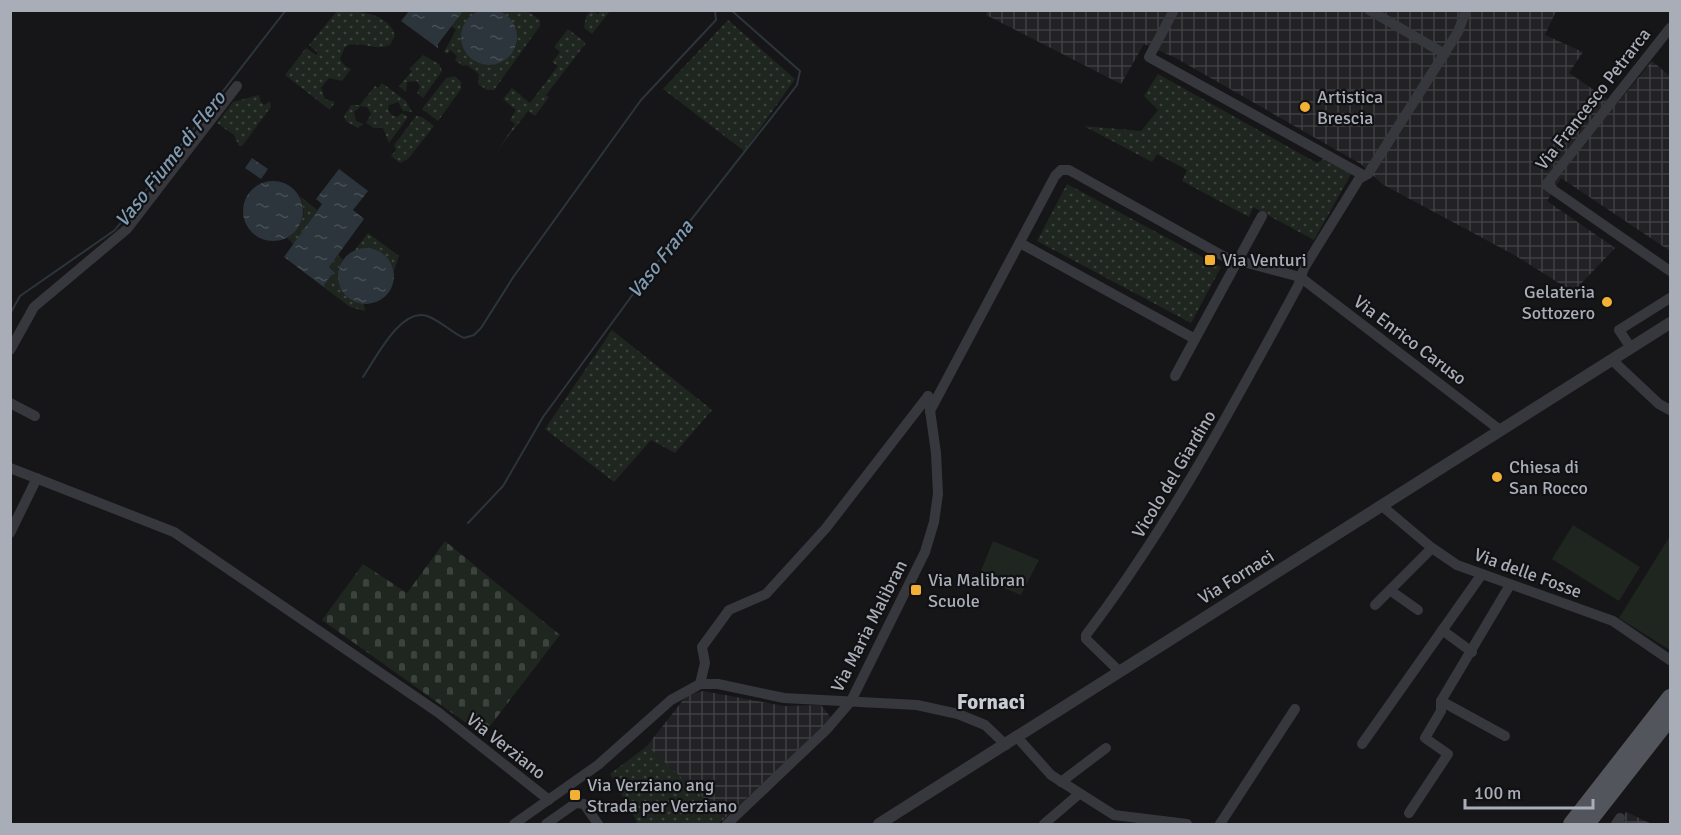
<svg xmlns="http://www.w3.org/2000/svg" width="1681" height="835" font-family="Signika,sans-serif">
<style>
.industrial{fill:url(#industrial-grid)}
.green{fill:url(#green-dots)}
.cemetery{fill:url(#cemetery-stones)}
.pitch{fill:#1e261f}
.water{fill:url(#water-ripples)}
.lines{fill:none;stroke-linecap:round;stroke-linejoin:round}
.stream{stroke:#2c353c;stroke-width:2}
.minor{stroke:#37383d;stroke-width:10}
.tertiary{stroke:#37383d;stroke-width:12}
.primary{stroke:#53555c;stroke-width:16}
.poi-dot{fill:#f2b134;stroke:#111113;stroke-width:2}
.labels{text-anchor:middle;stroke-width:4.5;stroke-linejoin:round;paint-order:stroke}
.poi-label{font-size:18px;fill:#a8adb8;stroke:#111113;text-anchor:start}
.street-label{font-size:18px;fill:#a8adb8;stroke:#111113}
.water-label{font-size:20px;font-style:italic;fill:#7f9bb3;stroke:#111113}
.quarter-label{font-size:21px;font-weight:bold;fill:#c9ccd4;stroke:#111113}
</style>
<defs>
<pattern id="industrial-grid" width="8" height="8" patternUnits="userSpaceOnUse" patternTransform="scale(1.5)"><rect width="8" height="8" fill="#222225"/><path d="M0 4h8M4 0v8" fill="none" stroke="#3f3f43"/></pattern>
<pattern id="green-dots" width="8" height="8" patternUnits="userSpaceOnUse" patternTransform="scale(1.5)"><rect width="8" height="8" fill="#1e261f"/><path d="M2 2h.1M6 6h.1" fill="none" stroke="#3c433d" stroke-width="1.8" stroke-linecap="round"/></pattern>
<pattern id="cemetery-stones" width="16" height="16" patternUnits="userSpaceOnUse" patternTransform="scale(1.5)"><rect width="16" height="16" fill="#1e261f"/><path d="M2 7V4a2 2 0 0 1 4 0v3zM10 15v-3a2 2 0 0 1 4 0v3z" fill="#3c433d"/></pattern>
<pattern id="water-ripples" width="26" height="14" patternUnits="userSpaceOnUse" patternTransform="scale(1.5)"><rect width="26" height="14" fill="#2c353c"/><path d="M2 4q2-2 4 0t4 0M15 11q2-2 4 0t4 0" fill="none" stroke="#485056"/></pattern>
</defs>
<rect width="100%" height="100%" fill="#161618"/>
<g class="industrial">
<path d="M987 10 1556 11 1545 35 1583 52 1569 73 1616 105 1652 61 1670 76V251L1561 178 1547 201 1615 248 1573 292 1516 256 1382 184 1361 164 1174 57 1144 44 1121 84 986 15Z"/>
<path d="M703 691 784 706 821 705 832 719 725 818 647 746 687 695Z"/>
<path d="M1626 812 1652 824H1617Z"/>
</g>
<g class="green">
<path d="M337 11C355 10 390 13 395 36L390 45C373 52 360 39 345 47L340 59 345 66 351 69 342 81 329 78 321 88 325 99 335 102 330 110 285 75 306 48 316 55 318 53 309 45Z"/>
<path d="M463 11H527L540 20V26L494 90H487L478 84 479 74 467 65 463 66 455 60 457 56 450 50 447 54 444 52 456 30 451 26Z"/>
<path d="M591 11 598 14 601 11H610L592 34 584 28 586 16Z"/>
<path d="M728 20 795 79 744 151 663 89Z"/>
<path d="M568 29 586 43 546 95 549 97 535 116 528 111 498 150 515 124 510 120 516 110 503 99 512 88 530 103 558 66 552 62 560 52 554 47Z"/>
<path d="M423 55 439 64 442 71 423 98 417 93 420 87 417 81 407 82 406 92 399 86 412 71 409 69Z"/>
<path d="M1158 74 1317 163 1325 158 1351 174 1314 240 1253 207 1249 217 1182 181 1187 170 1157 154 1152 162 1084 126 1141 131 1158 110 1144 96Z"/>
<path d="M455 76 461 82V89L438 121 422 109 446 78Z"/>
<path d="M382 83 406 101 412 112 403 111 398 102 389 105 388 110 392 115 397 117 402 113 408 117 389 143 383 128H374L366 123 371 114 367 107 361 106 354 112 356 121 363 124 358 128 347 122 344 116 351 105H360L375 86 378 88Z"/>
<path d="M259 95 261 102 265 105 270 101 271 107 242 146H239L234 135 217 123 233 102Z"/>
<path d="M416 116 422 117 434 126 408 159 400 163 391 156 396 150 394 145Z"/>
<path d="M1067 184 1221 267 1191 323 1037 241Z"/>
<path d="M300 196 317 210 294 244 287 238C302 228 308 213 300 196Z"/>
<path d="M368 233 399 256 394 271C389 253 372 246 354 251Z"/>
<path d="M338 255 343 260 338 269 364 305 365 311 350 307 325 288 324 285 334 272 329 267Z"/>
<path d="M612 330 712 410 675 453 651 440 614 482 545 429Z"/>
<path d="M647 746 725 818 718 824H638L610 774Z"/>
</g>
<path class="cemetery" d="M445 541 560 635 483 735 322 620 363 564 407 593Z"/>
<g class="pitch">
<path d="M1573 525 1640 567 1619 601 1552 559Z"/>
<path d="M1670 536V650L1619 618Z"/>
<path d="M993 541 1039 560 1021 595 978 578Z"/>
</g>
<g class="water">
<circle cx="489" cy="37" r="28"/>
<path d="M409 11V10L463 11 438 44V48L401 21Z"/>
<path d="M252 158 268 169 261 179 245 168Z"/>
<path d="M339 169 368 191 353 210 364 219 329 267 334 272 324 285 325 288 284 257 322 204 316 199Z"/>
<circle cx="273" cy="211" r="30"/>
<circle cx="366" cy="276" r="28"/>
</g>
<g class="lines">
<g class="stream">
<path d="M10 314 20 296 115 230 286 10"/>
<path d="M363 377C376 358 401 307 427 316 441 321 451 332 464 338L474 335 481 328 514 276 641 100 716 20 715 10"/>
<path d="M468 523 503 486 543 417 639 286 797 85 800 71 731 10"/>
</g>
<g class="minor">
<path d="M1174 10 1149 57 1363 175"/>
<path d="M1369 10 1445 54"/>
<path d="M1670 28 1546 185 1670 271"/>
<path d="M1020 243 1195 339 1262 216"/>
<path d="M1631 348 1619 330 1670 298"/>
<path d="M10 350 34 307 127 229 237 86"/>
<path d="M1612 360 1659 404 1670 410"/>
<path d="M1175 376 1195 339"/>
<path d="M10 403 35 416"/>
<path d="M930 411 1055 176 1061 170H1069L1225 257 1300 277 1500 430"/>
<path d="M10 468 174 532 439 713 549 800"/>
<path d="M1382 506 1432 548 1457 565 1613 621 1670 660"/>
<path d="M10 533 37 478"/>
<path d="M1391 591 1418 610"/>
<path d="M1375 605 1432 548"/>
<path d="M1442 630 1472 652"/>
<path d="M1119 671 1086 639V635C1169 526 1233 406 1298 286L1304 268 1359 179 1368 174 1458 32 1466 10"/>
<path d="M700 684 705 663 702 647 729 610 766 594 826 528 928 396"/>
<path d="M1441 701 1505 736"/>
<path d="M1017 737 1051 775 1114 815 1187 824"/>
<path d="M1362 744 1482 574"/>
<path d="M1061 782 1106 748"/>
<path d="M1409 813 1448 754 1425 738 1441 711V701L1510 585"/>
<path d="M514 824 598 765 671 700 700 684H718L784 698 917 705 958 714 985 725 1006 745"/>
<path d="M546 824 576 803 584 804 598 824"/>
<path d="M727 824 827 729 851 701 925 552 934 522 938 494 936 453 928 396"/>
<path d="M1044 824 1079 794"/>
<path d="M1220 824 1295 709"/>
<path d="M1616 824 1620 818"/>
</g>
<path class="tertiary" d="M879 824 1670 323"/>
<g class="primary">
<path d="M1571 824 1670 697"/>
<path d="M1587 824 1670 718"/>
</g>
</g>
<g class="poi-dot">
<circle cx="1305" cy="107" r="6"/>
<rect x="1204" y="254" width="12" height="12" rx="3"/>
<circle cx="1607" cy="302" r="6"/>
<circle cx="1497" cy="477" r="6"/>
<rect x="910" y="584" width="12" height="12" rx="3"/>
<rect x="569" y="789" width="12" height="12" rx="3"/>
</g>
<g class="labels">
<g class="poi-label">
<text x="1317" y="103">Artistica<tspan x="1317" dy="21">Brescia</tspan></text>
<text x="1222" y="266">Via Venturi</text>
<text x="1595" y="298" text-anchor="end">Gelateria<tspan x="1595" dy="21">Sottozero</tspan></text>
<text x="1509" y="473">Chiesa di<tspan x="1509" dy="21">San Rocco</tspan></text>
<text x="928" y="586">Via Malibran<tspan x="928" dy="21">Scuole</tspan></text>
<text x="587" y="791">Via Verziano ang<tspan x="587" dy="21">Strada per Verziano</tspan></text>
</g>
<g class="street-label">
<text transform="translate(1593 99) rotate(-52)" y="6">Via Francesco Petrarca</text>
<text transform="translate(1410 340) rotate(37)" y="6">Via Enrico Caruso</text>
<text transform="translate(1174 474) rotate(-59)" y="6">Vicolo del Giardino</text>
<text transform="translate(1528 573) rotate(20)" y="6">Via delle Fosse</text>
<text transform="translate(1236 577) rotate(-32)" y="6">Via Fornaci</text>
<text transform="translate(869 626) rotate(-63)" y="6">Via Maria Malibran</text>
<text transform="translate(506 746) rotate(38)" y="6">Via Verziano</text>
</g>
<g class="water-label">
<text transform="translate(170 159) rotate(-52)" y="7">Vaso Fiume di Flero</text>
<text transform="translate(660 259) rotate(-52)" y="7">Vaso Frana</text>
</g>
<g class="quarter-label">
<text x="991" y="709">Fornaci</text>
</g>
</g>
<rect width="1681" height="835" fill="none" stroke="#a8adb8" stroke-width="24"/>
<path d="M1465 799v9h128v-9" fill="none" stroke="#a8adb8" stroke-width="3"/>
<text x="1474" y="799" font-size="18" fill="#a8adb8" stroke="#111113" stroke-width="4.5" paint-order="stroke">100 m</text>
</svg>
